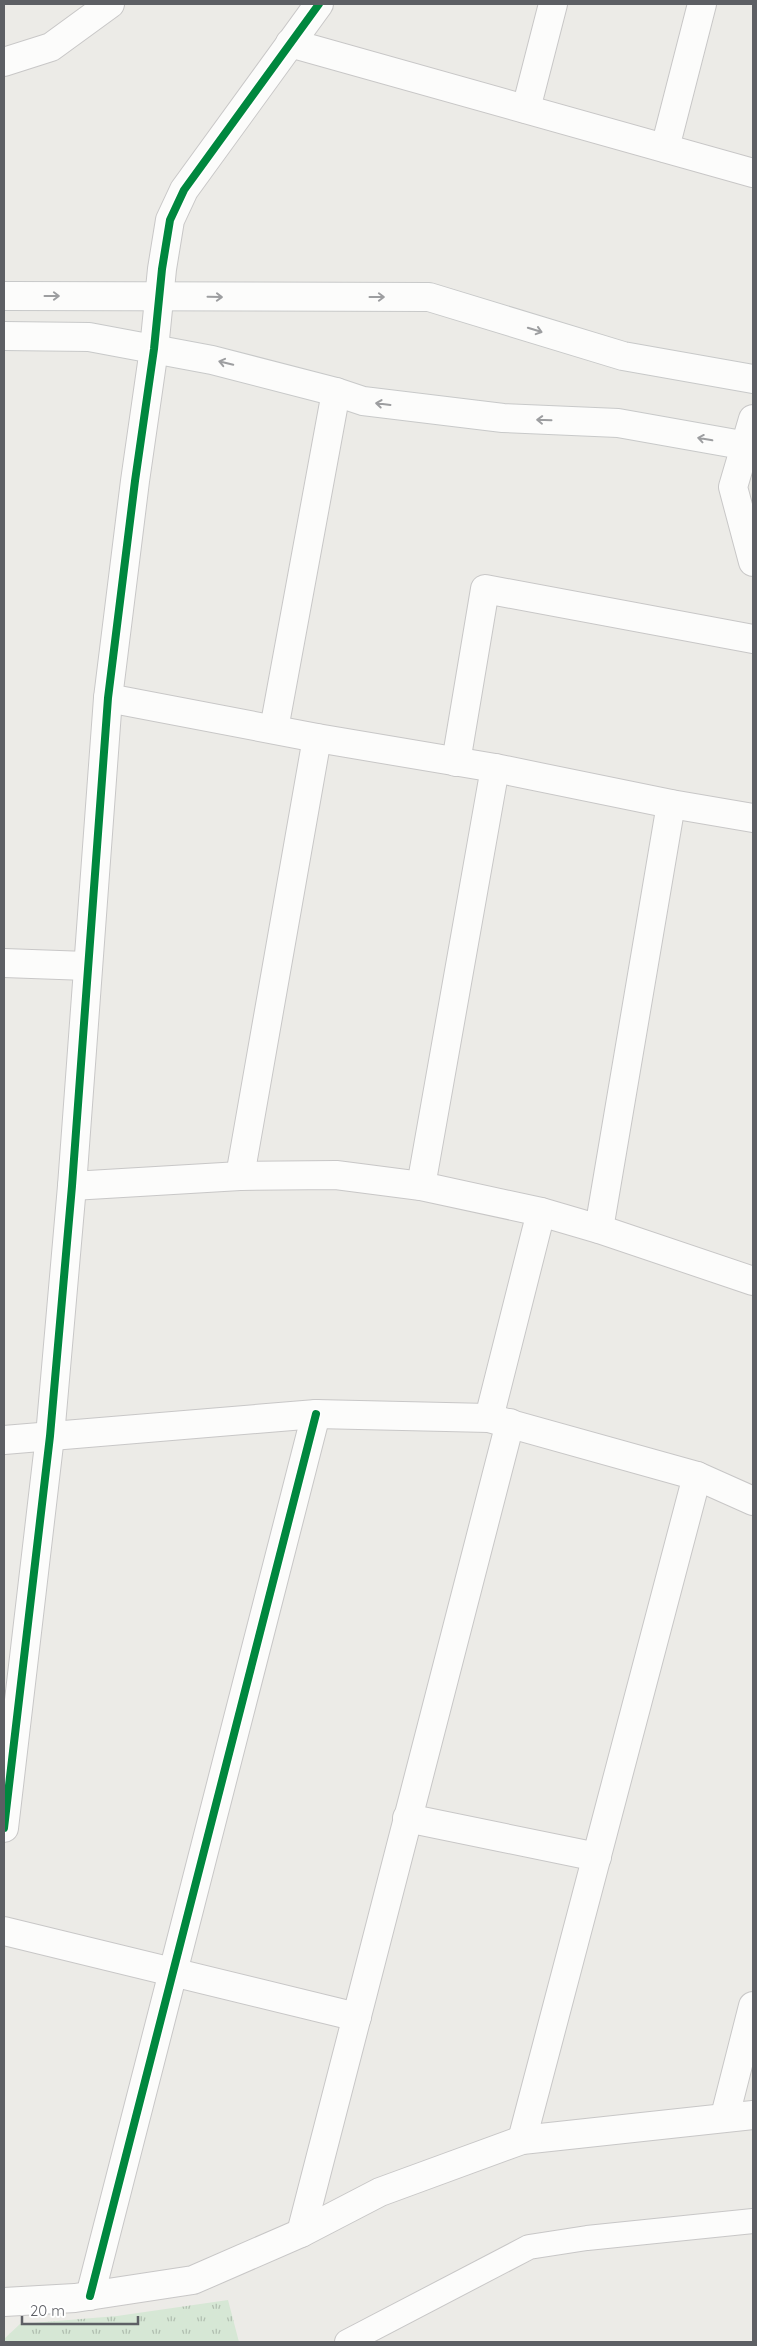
<svg xmlns="http://www.w3.org/2000/svg" width="757" height="2346" font-family="Quicksand,sans-serif">
<style>
.park{fill:url(#park-tufts)}
.lines{fill:none;stroke-linecap:round;stroke-linejoin:round}
.lane-casing{stroke:#c8c7c7;stroke-width:26}
.street-casing{stroke:#c8c7c7;stroke-width:30}
.secondary-casing{stroke:#c8c9c9;stroke-width:30}
.lane{stroke:#fcfcfb;stroke-width:24}
.street{stroke:#fcfcfb;stroke-width:28}
.secondary{stroke:#fcfcfb;stroke-width:28}
.cycleway-casing{stroke:#fff;stroke-width:11}
.cycleway{stroke:#00873e;stroke-width:8}
.oneway{stroke:#9d9ea0}
</style>
<defs>
<pattern id="park-tufts" width="24" height="20" patternUnits="userSpaceOnUse" patternTransform="scale(1.25)"><rect width="24" height="20" fill="#d6e7d5"/><path d="M3 7l-1-3M5 7V3M7 7l1-3M15 17l-1-3M17 17v-4M19 17l1-3" fill="none" stroke="#b1beb0"/></pattern>
</defs>
<rect width="100%" height="100%" fill="#ecebe7"/>
<path class="park" d="M228 2300 239 2342H4V2339L20 2324 117 2316Z"/>
<g class="lines">
<defs>
<path id="lane" d="M347 2342 529 2247 587 2238 753 2221"/>
<g id="street">
<path d="M290 43 753 173"/>
<path d="M4 62 51 47 110 4"/>
<path d="M526 109 553 4"/>
<path d="M665 148 702 4"/>
<path d="M753 419 733 487 753 562"/>
<path d="M108 698 317 738 495 768 671 804 753 818"/>
<path d="M274 729 336 392"/>
<path d="M456 762 485 589 753 639"/>
<path d="M4 963 87 966"/>
<path d="M240 1176 317 738"/>
<path d="M72 1186 240 1176 336 1175 421 1186 541 1212 599 1229 753 1281"/>
<path d="M421 1186 495 768"/>
<path d="M599 1229 671 804"/>
<path d="M489 1418 541 1212"/>
<path d="M4 1440 316 1414 489 1418 697 1476 753 1501"/>
<path d="M407 1818 597 1857"/>
<path d="M4 1828 50 1436 72 1186 108 698 135 481 154 349 162 269 170 220 184 190 319 4"/>
<path d="M4 1931 357 2017"/>
<path d="M725 2116 753 2006"/>
<path d="M522 2140 697 1476"/>
<path d="M301 2233 510 1423"/>
<path d="M90 2296 316 1414"/>
<path d="M4 2302 75 2298 193 2280 301 2233 380 2192 522 2140 753 2115"/>
</g>
<g id="secondary">
<path d="M4 296 429 297 623 356 753 379"/>
<path d="M4 336 89 337 212 360 336 392 363 401 503 418 618 423 753 447"/>
</g>
</defs>
<use href="#lane" class="lane-casing"/>
<use href="#street" class="street-casing"/>
<use href="#secondary" class="secondary-casing"/>
<use href="#lane" class="lane"/>
<use href="#street" class="street"/>
<use href="#secondary" class="secondary"/>
<defs>
<g id="cycleway">
<path d="M4 1828 50 1436 72 1186 108 698 135 481 154 349 162 269 170 220 184 190 319 4"/>
<path d="M90 2296 316 1414"/>
</g>
</defs>
<use href="#cycleway" class="cycleway-casing"/>
<use href="#cycleway" class="cycleway"/>
</g>
<defs><path id="oneway-shaft" d="M-6 0H5M1.5-3L5.5 0L1.5 3" fill="none" stroke-width="1.6" stroke-linecap="round" stroke-linejoin="round" transform="scale(1.25)"/></defs>
<g class="oneway">
<use href="#oneway-shaft" transform="translate(52 296)"/>
<use href="#oneway-shaft" transform="translate(215 297) rotate(1)"/>
<use href="#oneway-shaft" transform="translate(377 297)"/>
<use href="#oneway-shaft" transform="translate(535 330) rotate(17)"/>
<use href="#oneway-shaft" transform="translate(226 363) rotate(-166)"/>
<use href="#oneway-shaft" transform="translate(383 404) rotate(-173)"/>
<use href="#oneway-shaft" transform="translate(544 420) rotate(-178)"/>
<use href="#oneway-shaft" transform="translate(705 439) rotate(-170)"/>
</g>
<rect width="757" height="2346" fill="none" stroke="#5d5f64" stroke-width="10"/>
<path d="M22 2316v8h116v-8" fill="none" stroke="#5d5f64" stroke-width="2.5"/>
<text x="30" y="2316" font-size="15" fill="#5d5f64" stroke="#ffffff" stroke-width="4" paint-order="stroke">20 m</text>
</svg>
